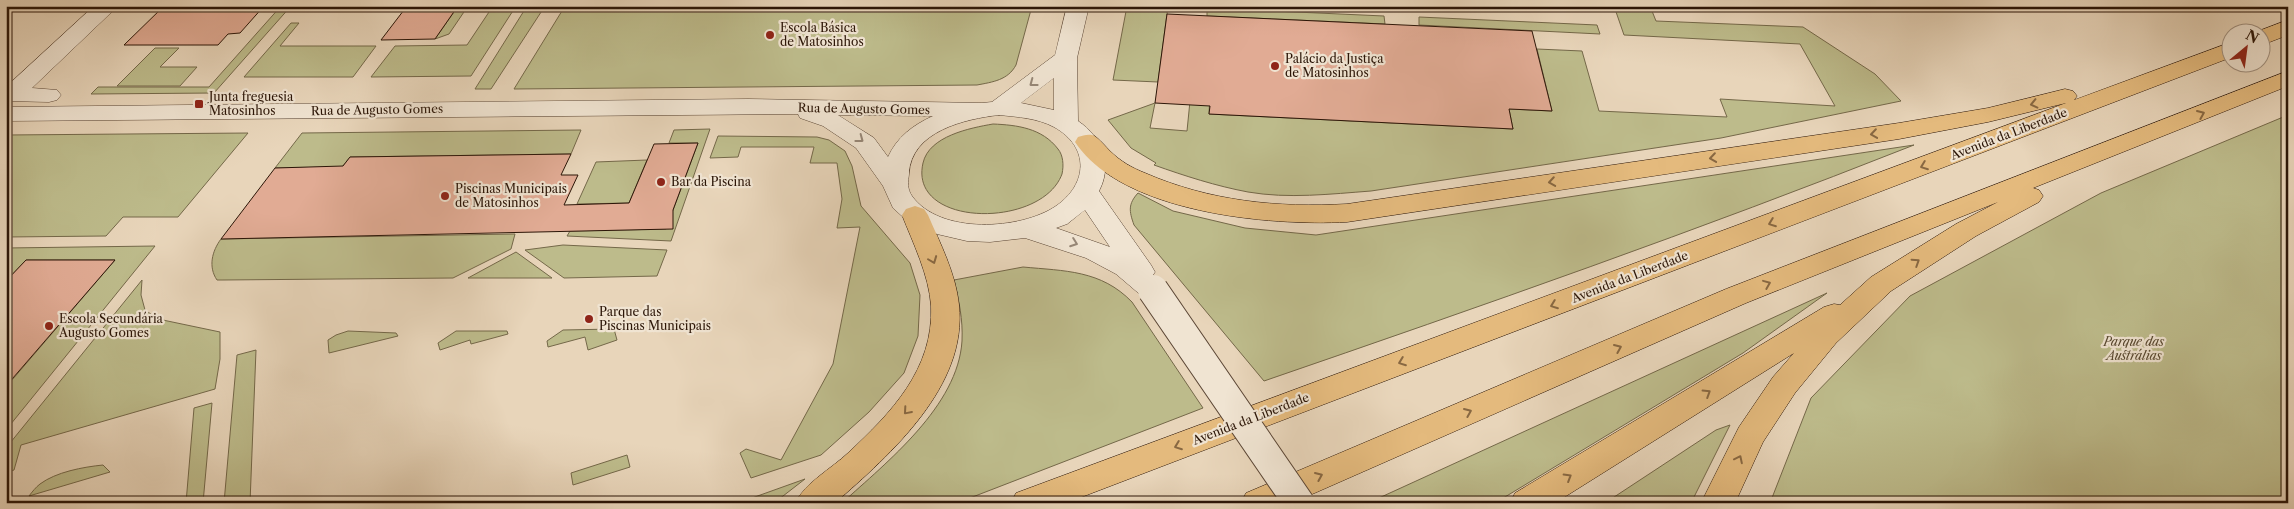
<svg xmlns="http://www.w3.org/2000/svg" width="2294" height="509" font-family="'Libre Caslon Text',serif">
<style>
.green{fill:#bdbb8b;stroke:#746849}
.building{fill:#e1ab94;stroke:#2b1507}
.lines{fill:none;stroke-linecap:round;stroke-linejoin:round}
.minor-casing{stroke:#5a4534;stroke-width:1}
.highway-casing{stroke:#2b1507;stroke-width:1}
.minor{fill:#f0e4d2;fill-rule:evenodd}
.highway{fill:#e4ba7d;fill-rule:evenodd}
.minor-bridge-casing{stroke:#5a4534;stroke-width:32;stroke-linecap:butt}
.minor-bridge{stroke:#f0e4d2;stroke-width:30}
.oneway{stroke:#978777}
.oneway2{stroke:#886842}
.poi-dot{fill:#8f2418;stroke:#f0e4d2;stroke-width:2}
.labels{text-anchor:middle;stroke-width:4.5;stroke-linejoin:round;paint-order:stroke}
.poi-label{font-size:12px;fill:#2b1507;stroke:#f0e4d2;text-anchor:start}
.street-label{font-size:12px;fill:#2b1507;stroke:#f0e4d2}
.park-label{font-size:12px;font-style:italic;fill:#57472f;stroke:#f0e4d2}
</style>
<rect width="100%" height="100%" fill="#e8d5ba"/>
<filter id="stains"><feTurbulence type="fractalNoise" baseFrequency=".004" numOctaves="4"/><feColorMatrix values="0 0 0 0 .2 0 0 0 0 .09 0 0 0 0 .02 0 0 0 .5 -.17"/></filter>
<radialGradient id="worn" r=".72"><stop offset=".6" stop-color="#630" stop-opacity="0"/><stop offset="1" stop-color="#630" stop-opacity=".3"/></radialGradient>
<g class="green">
<path d="M281 6H291L214 93 91 94 98 87H209Z"/>
<path d="M458 6H468L449 34 435 39Z"/>
<path d="M493 6H516L471 76 371 77 395 46 467 45Z"/>
<path d="M527 6H545L491 89H475Z"/>
<path d="M565 6H1032L1016 65C1008 80 993 82 977 85L514 89Z"/>
<path d="M1127 6H1168L1158 82 1113 80Z"/>
<path d="M1614 6H1650L1656 21 1803 27 1875 74 1901 101 1721 138 1371 191C1331 194 1288 199 1248 192 1216 186 1185 176 1154 165L1156 163 1131 148 1108 120 1155 103 1150 128 1187 131 1191 91 1210 92 1209 114 1513 129 1509 109 1552 111 1537 49 1582 51 1599 111 1727 117 1720 99 1835 106 1800 44 1624 35Z"/>
<path d="M1207 8 1384 16 1385 24 1207 16Z"/>
<path d="M1419 17 1597 25 1600 34 1419 25Z"/>
<path d="M291 23H299L280 46H376L353 77H244Z"/>
<path d="M155 48H179L160 67H197L180 86H117Z"/>
<path d="M2288 115V503H1770L1811 398 1910 296 2101 193Z"/>
<path d="M993 124C1017 125 1042 128 1058 149 1063 155 1064 165 1062 174 1042 229 908 228 923 163 929 136 970 128 993 124Z"/>
<path d="M710 129 671 241 567 236 570 231 666 229 698 143H669L674 130Z"/>
<path d="M581 130 571 154 350 157 342 167 275 168 302 133Z"/>
<path d="M248 133 178 217H123L106 236 6 237V135Z"/>
<path d="M718 136 817 137 829 140 845 151 852 166 861 206 910 263 920 295 918 336 904 373 869 412 821 455 751 478 740 453 746 449 781 460 833 364 860 227 837 228 842 199 837 163H810L814 147H741L738 157 710 158Z"/>
<path d="M1914 145C1699 230 1482 306 1264 381L1134 225C1129 211 1128 204 1138 193L1173 211 1245 228 1316 235Z"/>
<path d="M647 160 629 203 577 204 596 162Z"/>
<path d="M515 234 511 249 453 278 223 280H217C208 267 212 251 221 239Z"/>
<path d="M563 245 667 250 657 276 564 278 525 250Z"/>
<path d="M155 246 6 430V387L115 260H26L6 281V248Z"/>
<path d="M516 252 552 278H468Z"/>
<path d="M1023 267C1065 271 1101 270 1132 302L1203 408 957 503H842C887 462 958 406 962 341 963 319 959 301 954 280Z"/>
<path d="M142 280 141 295 145 310 158 319 220 332V359L215 389 21 445 14 470 6 473V448Z"/>
<path d="M1827 293 1743 353 1495 503H1368Z"/>
<path d="M614 329 617 340 588 350 585 337 548 347 547 341 563 330Z"/>
<path d="M348 331 396 333 398 336 329 353 328 340 336 335Z"/>
<path d="M456 331H507L508 334 471 344 470 340 440 350 438 343Z"/>
<path d="M256 350 250 503H224L237 355Z"/>
<path d="M212 403 203 503H186L194 408Z"/>
<path d="M1730 425 1691 503H1605L1716 430Z"/>
<path d="M627 455 630 467 573 485 571 473Z"/>
<path d="M103 465 110 472 29 496C32 492 36 487 40 484 56 472 83 467 103 465Z"/>
<path d="M805 479 774 503H738Z"/>
</g>
<g class="building">
<path d="M164 6H264L240 33 228 34 218 45H124Z"/>
<path d="M407 6H458L435 39 381 40Z"/>
<path d="M1167 14 1532 31 1552 111 1509 109 1513 129 1209 114 1210 106 1155 103Z"/>
<path d="M698 143 673 210V229L221 239 275 168 343 166 350 157 571 154 561 175H578L564 205 629 203 654 144Z"/>
<path d="M26 260H115L6 386V281Z"/>
</g>
<g class="lines">
<defs>
<g id="minor">
<path d="M94 6H118L32 88 57 90 61 95 57 100 49 102 6 101V87Z"/>
<path d="M1067 6H1089L1077 58 1078 121C1102 137 1113 165 1099 191L1151 265 1155 272 1153 275 1163 283 1167 290 1163 297 1153 300 1143 297 1116 274 1086 258 1025 238 990 242 967 241 937 234 919 227 903 217 893 208 883 186 856 148 823 126 800 118 798 114 6 121V107L748 99 982 103 992 102 1055 55ZM1054 78V110L1021 103ZM838 115 933 116C913 125 897 137 888 157L874 138ZM999 115C1018 117 1037 118 1054 127 1090 147 1088 184 1056 206 1021 230 940 235 912 196 907 189 908 182 909 174 911 131 965 119 999 115ZM1085 210 1110 247 1056 228 1067 224Z"/>
</g>
<g id="highway">
<path d="M2288 20V35L2262 45V32H2256Z"/>
<path d="M2232 42V57L1066 503H1011L1016 493 2066 103 1988 122 1899 139 1347 222C1269 226 1122 213 1075 142L1078 137C1084 135 1091 133 1096 137 1101 141 1106 147 1110 151 1120 161 1132 168 1145 173 1209 201 1278 208 1347 204L1899 123 1988 108 2065 89 2073 91 2077 96 2074 100Z"/>
<path d="M2288 71V86L2033 188 2039 190 2043 196 2039 202 1976 236 1891 291 1836 343 1795 393 1763 442 1735 503H1701L1739 427 1773 377 1794 353 1555 503H1510L1515 493 1824 307 1834 304 1840 305 1871 277 1956 224 1998 202 1746 303 1292 503H1241L1246 493 1726 289Z"/>
<path d="M915 206 924 209 928 215C940 243 956 274 959 305 968 386 891 454 835 503H795C806 482 831 469 848 453 891 413 934 369 931 306 929 275 913 243 902 215L906 209Z"/>
</g>
</defs>
<use href="#minor" class="minor-casing"/>
<use href="#highway" class="highway-casing"/>
<use href="#minor" class="minor"/>
<use href="#highway" class="highway"/>
<defs>
<path id="minor-bridge" d="M1153 290 1299 503"/>
</defs>
<use href="#minor-bridge" class="minor-bridge-casing"/>
<use href="#minor-bridge" class="minor-bridge"/>
</g>
<defs><path id="oneway-chevron" d="M-2-3.5L2.5 0L-2 3.5" fill="none" stroke-width="1.6" stroke-linecap="round" stroke-linejoin="round" transform="scale(1.25)"/></defs>
<g class="oneway">
<use href="#oneway-chevron" transform="translate(1033 83) rotate(143)"/>
<use href="#oneway-chevron" transform="translate(860 139) rotate(37)"/>
<use href="#oneway-chevron" transform="translate(1074 243) rotate(20)"/>
</g>
<g class="oneway2">
<use href="#oneway-chevron" transform="translate(2034 104) rotate(167)"/>
<use href="#oneway-chevron" transform="translate(2201 114) rotate(-23)"/>
<use href="#oneway-chevron" transform="translate(1874 134) rotate(172)"/>
<use href="#oneway-chevron" transform="translate(1713 158) rotate(172)"/>
<use href="#oneway-chevron" transform="translate(1924 166) rotate(159)"/>
<use href="#oneway-chevron" transform="translate(1552 182) rotate(171)"/>
<use href="#oneway-chevron" transform="translate(1772 223) rotate(159)"/>
<use href="#oneway-chevron" transform="translate(933 260) rotate(69)"/>
<use href="#oneway-chevron" transform="translate(1916 262) rotate(-33)"/>
<use href="#oneway-chevron" transform="translate(1767 284) rotate(-22)"/>
<use href="#oneway-chevron" transform="translate(1554 305) rotate(159)"/>
<use href="#oneway-chevron" transform="translate(1618 348) rotate(-23)"/>
<use href="#oneway-chevron" transform="translate(1402 362) rotate(159)"/>
<use href="#oneway-chevron" transform="translate(1707 393) rotate(-32)"/>
<use href="#oneway-chevron" transform="translate(907 411) rotate(131)"/>
<use href="#oneway-chevron" transform="translate(1468 412) rotate(-23)"/>
<use href="#oneway-chevron" transform="translate(1178 446) rotate(159)"/>
<use href="#oneway-chevron" transform="translate(1739 459) rotate(-64)"/>
<use href="#oneway-chevron" transform="translate(1319 476) rotate(-23)"/>
<use href="#oneway-chevron" transform="translate(1568 477) rotate(-31)"/>
</g>
<g class="poi-dot">
<circle cx="770" cy="35" r="5"/>
<circle cx="1275" cy="66" r="5"/>
<rect x="194" y="99" width="10" height="10" rx="2.5"/>
<circle cx="661" cy="182" r="5"/>
<circle cx="445" cy="196" r="5"/>
<circle cx="589" cy="319" r="5"/>
<circle cx="49" cy="326" r="5"/>
</g>
<g class="labels">
<g class="poi-label">
<text x="780" y="32">Escola Básica<tspan x="780" dy="14">de Matosinhos</tspan></text>
<text x="1285" y="63">Palácio da Justiça<tspan x="1285" dy="14">de Matosinhos</tspan></text>
<text x="209" y="101">Junta freguesia<tspan x="209" dy="14">Matosinhos</tspan></text>
<text x="671" y="186">Bar da Piscina</text>
<text x="455" y="193">Piscinas Municipais<tspan x="455" dy="14">de Matosinhos</tspan></text>
<text x="599" y="316">Parque das<tspan x="599" dy="14">Piscinas Municipais</tspan></text>
<text x="59" y="323">Escola Secundária<tspan x="59" dy="14">Augusto Gomes</tspan></text>
</g>
<g class="street-label">
<text transform="translate(864 109) rotate(1)" y="4">Rua de Augusto Gomes</text>
<text transform="translate(377 110) rotate(-1)" y="4">Rua de Augusto Gomes</text>
<text transform="translate(2009 134) rotate(-21)" y="4">Avenida da Liberdade</text>
<text transform="translate(1630 277) rotate(-21)" y="4">Avenida da Liberdade</text>
<text transform="translate(1251 419) rotate(-21)" y="4">Avenida da Liberdade</text>
</g>
<g class="park-label">
<text x="2134" y="346">Parque das<tspan x="2134" dy="14">Austrálias</tspan></text>
</g>
</g>
<rect width="2294" height="509" fill="none" stroke="#e8d5ba" stroke-width="25"/>
<rect x="8" y="8" width="2279" height="494" fill="none" stroke="#2b1507" stroke-width="2.5"/>
<rect x="12" y="12" width="2269" height="484" fill="none" stroke="#2b1507"/>
<g transform="translate(2246 48) rotate(29)"><circle r="24" fill="#f0e4d2" stroke="#a19181"/>
<path d="M0-4L9 19L0 12L-9 19Z" fill="#8f2418"/>
<text y="-8" font-size="14" font-weight="bold" text-anchor="middle" fill="#2b1507">N</text>
</g>
<rect width="100%" height="100%" filter="url(#stains)"/>
<rect width="100%" height="100%" fill="url(#worn)"/>
</svg>
